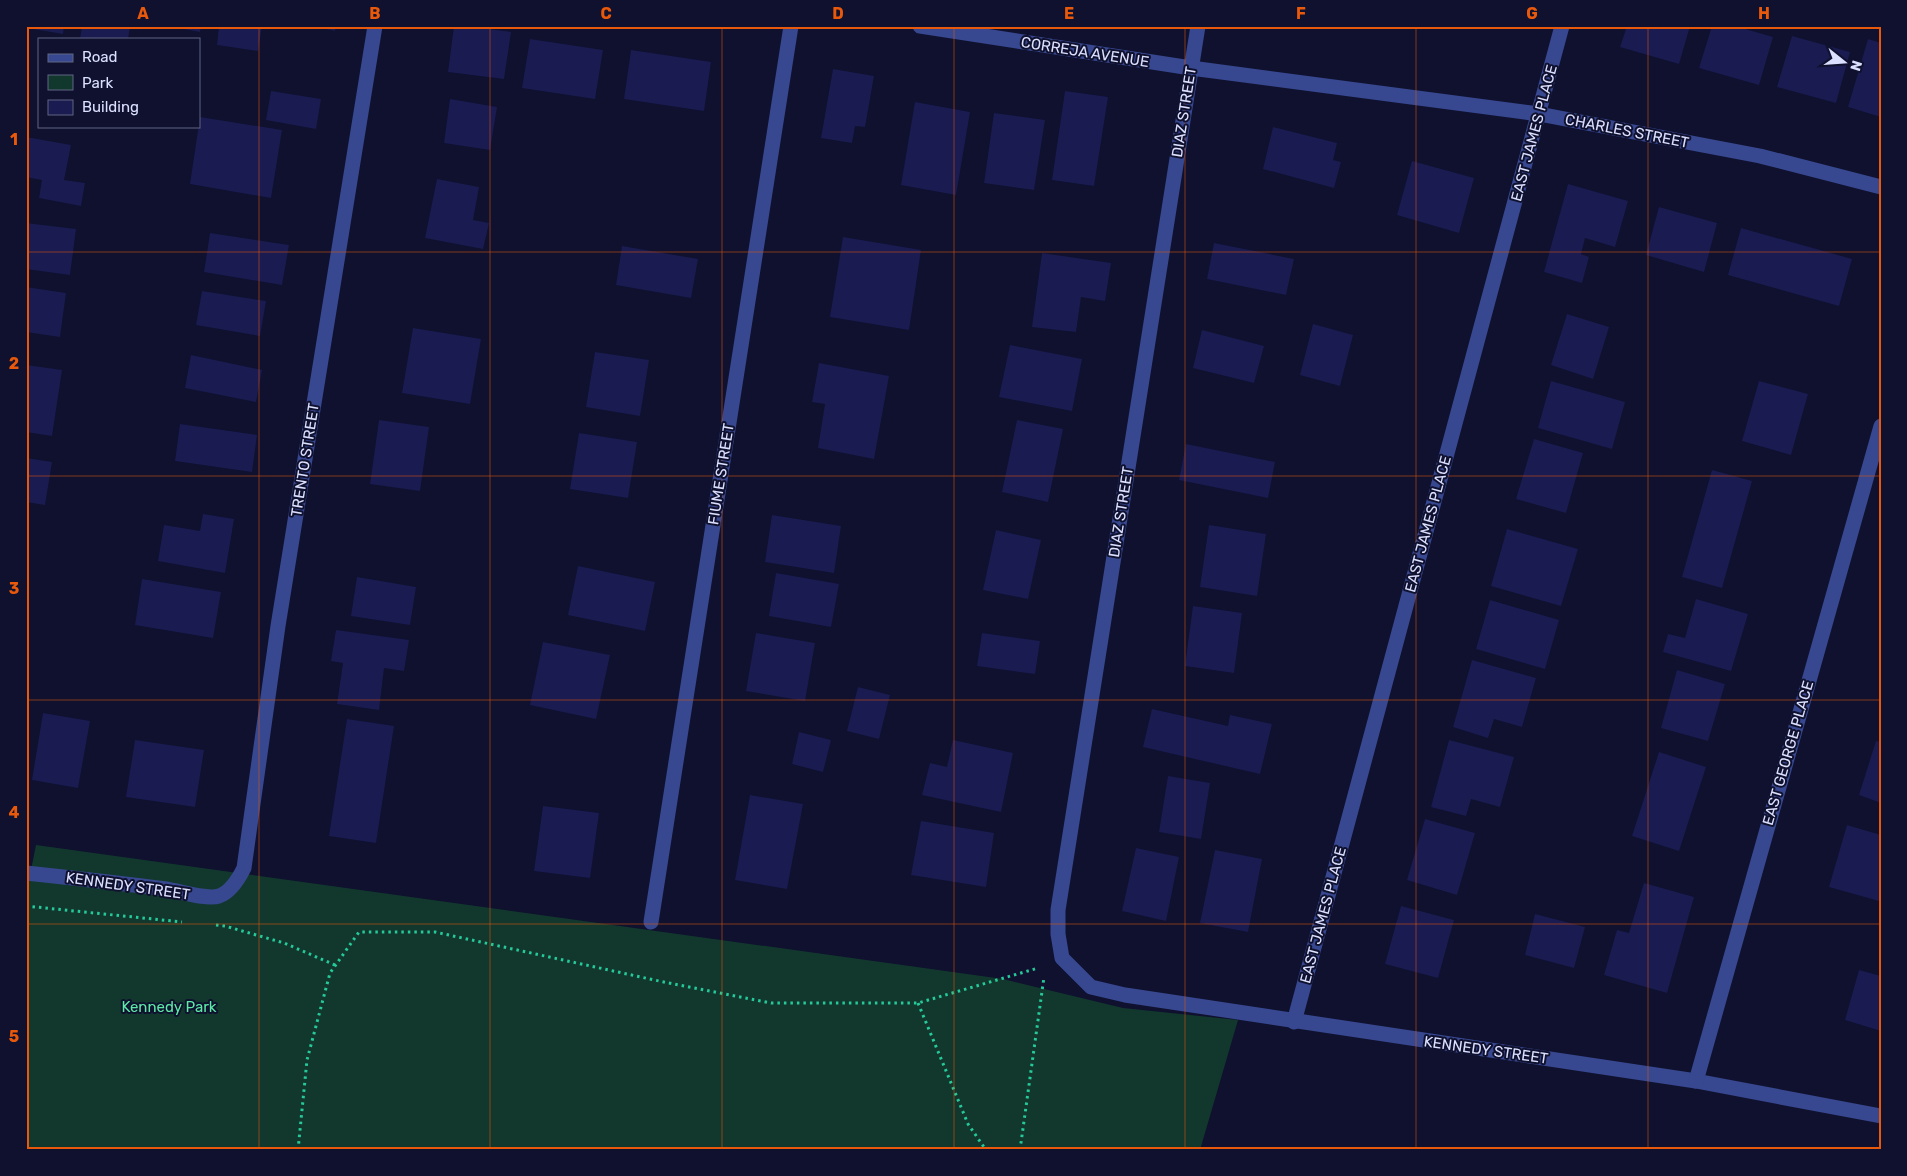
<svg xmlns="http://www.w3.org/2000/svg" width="1907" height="1176" font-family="Rubik,sans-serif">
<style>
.green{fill:#12382e}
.building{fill:#1a1b50}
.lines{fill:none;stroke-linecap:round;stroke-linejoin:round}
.path{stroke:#26c999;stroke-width:3;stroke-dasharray:2.5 4;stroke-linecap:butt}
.minor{stroke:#374890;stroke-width:15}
.grid{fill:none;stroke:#e8590c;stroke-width:1;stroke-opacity:0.55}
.labels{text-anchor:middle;stroke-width:4;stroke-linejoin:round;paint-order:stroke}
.street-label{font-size:15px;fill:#dce0ff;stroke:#0f112e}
.park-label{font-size:15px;fill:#5ceba6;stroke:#0f112e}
.neatline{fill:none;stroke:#e8590c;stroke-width:2}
.grid-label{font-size:16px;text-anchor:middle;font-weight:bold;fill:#e8590c}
</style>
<rect width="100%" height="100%" fill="#0f112e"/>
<path class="green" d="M36 845 1003 979 1123 1008 1238 1020 1200 1150H26V895Z"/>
<g class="building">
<path d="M27 26H64L63 34 27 28Z"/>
<path d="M82 26H130L128 39H80Z"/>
<path d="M168 26H201L200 32Z"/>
<path d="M219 26H262L258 51 217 45Z"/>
<path d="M313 26H336L335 31Z"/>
<path d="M454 26H466L511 32 504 79 448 72Z"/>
<path d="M1627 26H1690L1679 64 1620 47Z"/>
<path d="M1712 26H1735L1773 37 1759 85 1699 68Z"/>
<path d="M1792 36 1850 52 1836 103 1777 87Z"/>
<path d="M530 39 603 50 595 99 522 88Z"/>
<path d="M1868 39 1881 43V117L1848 107Z"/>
<path d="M631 50 711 62 704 111 624 99Z"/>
<path d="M833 69 874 76 865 127 855 126 852 143 821 138Z"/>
<path d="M271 91 321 99 316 129 266 120Z"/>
<path d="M1065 91 1108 97 1094 186 1052 180Z"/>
<path d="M450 99 497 107 490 150 444 143Z"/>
<path d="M915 102 970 112 956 195 901 185Z"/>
<path d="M994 113 1045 120 1034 190 984 183Z"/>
<path d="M200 117 282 130 271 198 190 184Z"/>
<path d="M1273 127 1337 143 1333 160 1341 162 1334 188 1263 169Z"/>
<path d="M26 137 71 145 64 180 85 183 81 206 39 198 42 180 26 177Z"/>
<path d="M1412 161 1474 178 1459 233 1397 215Z"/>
<path d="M437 179 479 187 473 220 489 223 483 249 425 238Z"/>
<path d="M1568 184 1628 201 1615 247 1585 238 1581 254 1589 257 1582 283 1544 272Z"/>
<path d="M1659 207 1717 223 1704 272 1646 255Z"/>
<path d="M26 223 76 229 70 275 26 269Z"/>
<path d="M1741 228 1852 259 1839 306 1728 275Z"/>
<path d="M210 233 289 245 282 285 204 272Z"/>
<path d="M843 237 921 250 909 330 830 317Z"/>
<path d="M1214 243 1294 259 1286 295 1207 279Z"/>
<path d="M622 246 698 259 691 298 616 285Z"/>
<path d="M1042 253 1111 263 1105 301 1081 297 1076 332 1032 327Z"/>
<path d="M26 287 66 293 60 337 26 332Z"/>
<path d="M202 291 266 301 260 336 196 325Z"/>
<path d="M1567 314 1609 327 1593 379 1551 365Z"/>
<path d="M1313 324 1353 335 1340 386 1300 375Z"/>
<path d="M413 328 481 339 470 404 402 393Z"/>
<path d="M1202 330 1264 346 1254 383 1193 368Z"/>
<path d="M1010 345 1082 359 1072 411 999 397Z"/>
<path d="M595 352 649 360 640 416 586 407Z"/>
<path d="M191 355 262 370 256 402 185 388Z"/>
<path d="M819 363 889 376 874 459 818 448 825 404 812 402Z"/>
<path d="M26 365 62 370 52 436 26 432Z"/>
<path d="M1551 381 1625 402 1612 449 1538 428Z"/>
<path d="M1759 381 1808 394 1791 455 1742 441Z"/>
<path d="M379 420 429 427 420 491 370 484Z"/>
<path d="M1017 420 1063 429 1048 502 1002 492Z"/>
<path d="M180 424 257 435 252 472 175 461Z"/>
<path d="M579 433 637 442 628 498 570 489Z"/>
<path d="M1534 439 1583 453 1566 513 1516 499Z"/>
<path d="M1186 444 1275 462 1268 498 1179 480Z"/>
<path d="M26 458 52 462 45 505 26 502Z"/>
<path d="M1712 470 1752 481 1722 588 1682 577Z"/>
<path d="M203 514 234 519 225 573 158 561 164 525 200 531Z"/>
<path d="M772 515 841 526 834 573 765 562Z"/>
<path d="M1209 525 1266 534 1257 596 1200 587Z"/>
<path d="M1507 529 1578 549 1561 606 1491 586Z"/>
<path d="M996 530 1041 540 1028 599 983 590Z"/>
<path d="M578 566 655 582 645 631 568 615Z"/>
<path d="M776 573 839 584 831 627 769 616Z"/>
<path d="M357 577 416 587 410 625 351 616Z"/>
<path d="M142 579 221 592 213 638 135 625Z"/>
<path d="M1696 599 1748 614 1731 671 1663 652 1668 634 1685 638Z"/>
<path d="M1490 600 1559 620 1545 669 1476 649Z"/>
<path d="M1193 606 1242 613 1234 673 1185 666Z"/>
<path d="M336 630 409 640 404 671 384 668 379 710 337 704 343 663 331 661Z"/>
<path d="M756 633 815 643 805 701 746 691Z"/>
<path d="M982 633 1040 641 1035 674 977 666Z"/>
<path d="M543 642 610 655 596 719 530 705Z"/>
<path d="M1472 660 1536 678 1522 727 1494 719 1488 738 1453 727Z"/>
<path d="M1677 670 1725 684 1708 741 1661 728Z"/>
<path d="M858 687 890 695 879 739 847 731Z"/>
<path d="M1152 709 1228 726 1230 715 1272 724 1260 774 1143 747Z"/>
<path d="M43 713 90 721 78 788 32 780Z"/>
<path d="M347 719 394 726 376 843 329 836Z"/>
<path d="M799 732 831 740 823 772 792 764Z"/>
<path d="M135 740 204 750 195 807 126 797Z"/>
<path d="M953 740 1013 753 1001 812 922 795 930 763 947 767Z"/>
<path d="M1449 740 1514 757 1500 807 1471 799 1466 816 1431 807Z"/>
<path d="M1876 741 1881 742V803L1859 795Z"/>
<path d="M1659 752 1706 767 1679 851 1632 836Z"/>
<path d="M1168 776 1210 783 1201 839 1159 832Z"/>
<path d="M750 795 803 804 787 889 735 880Z"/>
<path d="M543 806 599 813 590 878 534 871Z"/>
<path d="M1425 819 1475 833 1457 895 1407 880Z"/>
<path d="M921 821 994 833 986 887 911 875Z"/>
<path d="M1847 825 1881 835V896L1879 901 1829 887Z"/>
<path d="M1136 848 1179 857 1166 921 1122 911Z"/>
<path d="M1215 850 1262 859 1248 932 1200 923Z"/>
<path d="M1644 883 1694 897 1667 993 1604 975 1617 930 1629 933Z"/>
<path d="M1401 906 1454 920 1438 978 1385 964Z"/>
<path d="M1535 914 1585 927 1574 968 1525 955Z"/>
<path d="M1859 970 1881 976V1031L1845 1020Z"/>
</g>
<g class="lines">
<g class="path">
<path d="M26 906 182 922"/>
<path d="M216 925 225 926 284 943 335 965"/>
<path d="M918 1003 968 1124 986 1150"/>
<path d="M298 1150 307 1060 330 973 359 932H435L659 981 771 1003H918L1038 968"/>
<path d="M1020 1150 1044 977"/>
</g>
<g class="minor">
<path d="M920 26 1191 68 1539 114 1760 156 1881 187"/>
<path d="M1198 26 1058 910V934L1062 958 1091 987 1125 995 1696 1081 1881 1116"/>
<path d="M26 873C73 878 120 883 166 889 180 891 206 900 219 896 231 892 239 878 244 868L278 626 375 26"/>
<path d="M651 922 791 26"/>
<path d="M1294 1022 1562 26"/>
<path d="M1696 1081 1881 426"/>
</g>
</g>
<path class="grid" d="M259 26V1150M490 26V1150M722 26V1150M954 26V1150M1185 26V1150M1416 26V1150M1648 26V1150M26 252H1881M26 476H1881M26 700H1881M26 924H1881"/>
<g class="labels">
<g class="street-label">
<text transform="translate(1085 52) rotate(9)" y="5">CORREJA AVENUE</text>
<text transform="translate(1184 112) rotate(-81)" y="5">DIAZ STREET</text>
<text transform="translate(1627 131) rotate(11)" y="5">CHARLES STREET</text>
<text transform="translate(1534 133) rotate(-75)" y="5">EAST JAMES PLACE</text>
<text transform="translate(305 460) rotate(-81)" y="5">TRENTO STREET</text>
<text transform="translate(721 474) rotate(-81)" y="5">FIUME STREET</text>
<text transform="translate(1121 512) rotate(-81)" y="5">DIAZ STREET</text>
<text transform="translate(1428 524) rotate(-75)" y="5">EAST JAMES PLACE</text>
<text transform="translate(1788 753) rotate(-74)" y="5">EAST GEORGE PLACE</text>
<text transform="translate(128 886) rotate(8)" y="5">KENNEDY STREET</text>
<text transform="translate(1323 915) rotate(-75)" y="5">EAST JAMES PLACE</text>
<text transform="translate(1486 1050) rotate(8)" y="5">KENNEDY STREET</text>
</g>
<g class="park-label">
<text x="169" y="1012">Kennedy Park</text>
</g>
</g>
<rect width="1907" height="1176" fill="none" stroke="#0f112e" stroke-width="55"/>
<rect x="38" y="38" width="162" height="90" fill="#0f112e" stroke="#616482"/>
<rect x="48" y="54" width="25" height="8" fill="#374890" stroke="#616482"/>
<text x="82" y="62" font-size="15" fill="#dce0ff">Road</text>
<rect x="48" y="75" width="25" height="15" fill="#12382e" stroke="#616482"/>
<text x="82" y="88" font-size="15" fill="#dce0ff">Park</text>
<rect x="48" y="100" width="25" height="15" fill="#1a1b50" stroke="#616482"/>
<text x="82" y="112" font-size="15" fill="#dce0ff">Building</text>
<g transform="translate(1844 62) rotate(107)" stroke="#0f112e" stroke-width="4" paint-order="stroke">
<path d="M0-4L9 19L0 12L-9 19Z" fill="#dce0ff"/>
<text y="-8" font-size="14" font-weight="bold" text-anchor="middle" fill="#dce0ff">N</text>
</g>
<rect x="28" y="28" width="1852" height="1120" class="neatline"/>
<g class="grid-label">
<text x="143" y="19">A</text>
<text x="375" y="19">B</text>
<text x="606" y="19">C</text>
<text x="838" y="19">D</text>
<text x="1069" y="19">E</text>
<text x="1301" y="19">F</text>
<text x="1532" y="19">G</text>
<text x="1764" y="19">H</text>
<text x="14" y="145">1</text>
<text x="14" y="369">2</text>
<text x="14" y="594">3</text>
<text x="14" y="818">4</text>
<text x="14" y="1042">5</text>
</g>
</svg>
